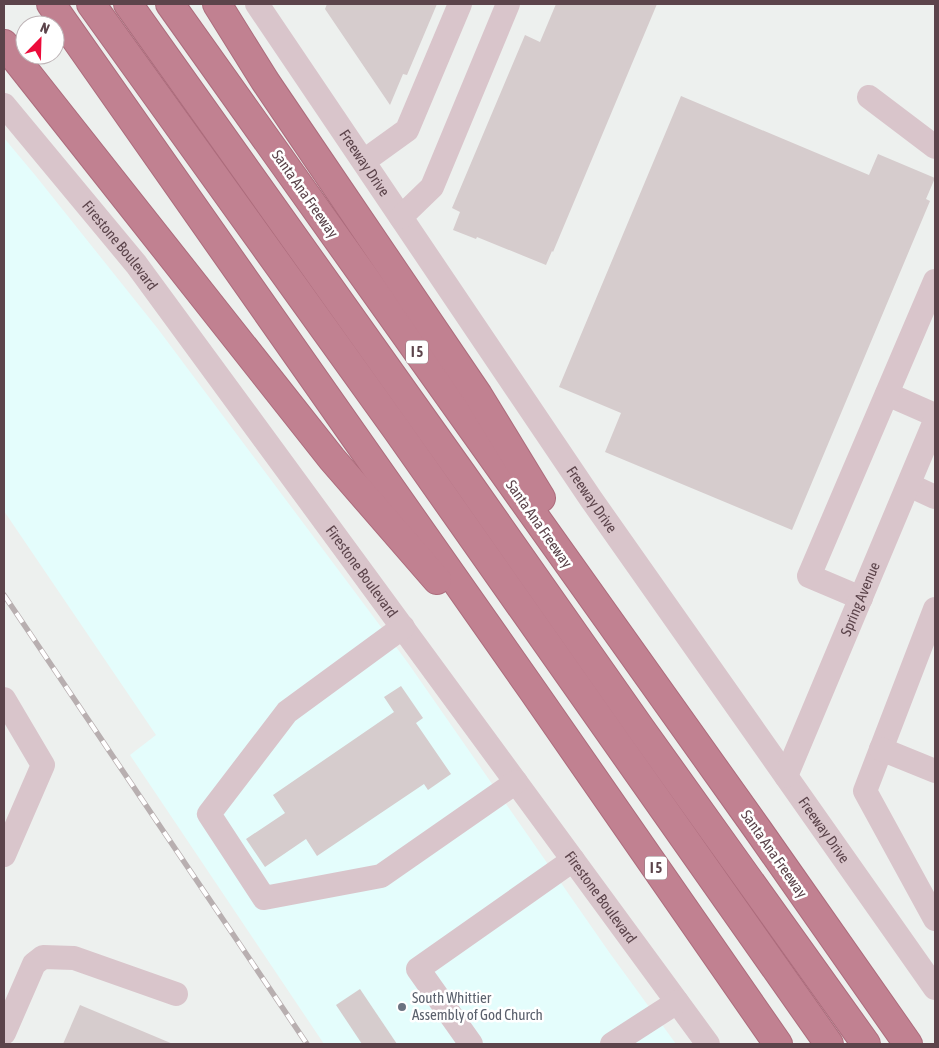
<svg xmlns="http://www.w3.org/2000/svg" width="939" height="1048" font-family="'Asap Condensed',sans-serif">
<style>
.commercial{fill:#e4fdfc}
.building{fill:#d6cccd}
.lines{fill:none;stroke-linecap:round;stroke-linejoin:round}
.highway-casing{stroke:#ac6c7c;stroke-width:30}
.minor{stroke:#d9c5cb;stroke-width:24}
.highway{stroke:#c18191;stroke-width:28}
.rail-casing{stroke:#b8afb0;stroke-width:5.5}
.rail{stroke:#fff;stroke-width:4;stroke-dasharray:11;stroke-linecap:butt}
.worship-dot{fill:#6b7280;stroke:#fff;stroke-width:2}
.labels{text-anchor:middle;stroke-width:5;stroke-linejoin:round;paint-order:stroke}
.shield{fill:#fff;stroke:#8d7c81;stroke-width:1}
.shield-label{font-size:14px;font-weight:bold;fill:#5c444b}
.street-label{font-size:15px;fill:#5c444b;stroke:#fff}
.worship-label{font-size:15px;fill:#5b616d;stroke:#fff;text-anchor:start}
</style>
<rect width="100%" height="100%" fill="#edf0ee"/>
<path class="commercial" d="M4 138 35 175 158 329 408 663 609 952 676 1044H324L130 755 156 735 4 511Z"/>
<g class="building">
<path d="M327 4H437L407 75 403 74 390 105 325 9Z"/>
<path d="M556 4H657L553 252 552 251 546 265 477 237 476 239 453 230 460 212 452 208 525 35 540 42Z"/>
<path d="M681 96 869 175 878 154 935 178 926 199 930 201 792 530 605 452 621 413 559 387Z"/>
<path d="M401 686 423 718 416 723 451 774 428 790 424 784 317 856 306 839 265 867 246 839 285 813 273 795 394 712 384 697Z"/>
<path d="M360 989 397 1044H362L336 1005Z"/>
<path d="M80 1005 173 1044H63Z"/>
</g>
<g class="lines">
<defs>
<g id="highway">
<path d="M51 4 533 691 778 1044"/>
<path d="M91 4 397 430 829 1044"/>
<path d="M128 4 462 474 641 729 866 1044"/>
<path d="M170 4 758 830 908 1044"/>
<path d="M217 4 265 81 478 395 541 498"/>
<path d="M4 44 332 459 437 580"/>
</g>
</defs>
<use href="#highway" class="highway-casing"/>
<g class="minor">
<path id="s1" d="M257 4 591 499 935 988"/>
<path d="M869 97 935 147"/>
<path id="s2" d="M4 105 136 264 708 1044"/>
<path d="M364 161 407 130 460 4"/>
<path d="M401 217 432 187 508 4"/>
<path d="M887 394 935 415"/>
<path d="M909 485 935 497"/>
<path d="M861 598 809 576 935 281"/>
<path d="M935 609 865 791 935 919"/>
<path d="M403 627 287 712 209 814 264 898 381 876 516 782"/>
<path d="M4 699 43 765 4 855"/>
<path d="M881 749 935 771"/>
<path id="s3" d="M786 776 935 421"/>
<path d="M4 1033 34 964 43 957 74 958 176 994"/>
<path d="M471 1044 418 969 573 860"/>
<path d="M612 1044 677 1002"/>
</g>
<use href="#highway" class="highway"/>
<defs>
<path id="rail" d="M4 595 307 1044"/>
</defs>
<use href="#rail" class="rail-casing"/>
<use href="#rail" class="rail"/>
</g>
<circle class="worship-dot" cx="402" cy="1007" r="5"/>
<g class="labels">
<g class="shield">
<rect x="406" y="340.5" width="22" height="23" rx="4"/>
<rect x="645" y="856.5" width="22" height="23" rx="4"/>
</g>
<g class="shield-label">
<text x="417" y="357">I 5</text>
<text x="656" y="873">I 5</text>
</g>
<g class="street-label">
<text dy="5" stroke="none"><textPath href="#s1" startOffset="192">Freeway Drive</textPath></text>
<text transform="translate(305 194) rotate(55)" y="5">Santa Ana Freeway</text>
<text dy="5" stroke="none"><textPath href="#s2" startOffset="182">Firestone Boulevard</textPath></text>
<text dy="5" stroke="none"><textPath href="#s1" startOffset="598">Freeway Drive</textPath></text>
<text transform="translate(539 524) rotate(55)" y="5">Santa Ana Freeway</text>
<text dy="5" stroke="none"><textPath href="#s2" startOffset="588">Firestone Boulevard</textPath></text>
<text dy="5" stroke="none"><textPath href="#s3" startOffset="192">Spring Avenue</textPath></text>
<text dy="5" stroke="none"><textPath href="#s1" startOffset="1002">Freeway Drive</textPath></text>
<text transform="translate(774 854) rotate(55)" y="5">Santa Ana Freeway</text>
<text dy="5" stroke="none"><textPath href="#s2" startOffset="992">Firestone Boulevard</textPath></text>
</g>
<g class="worship-label">
<text x="412" y="1003">South Whittier<tspan x="412" dy="17">Assembly of God Church</tspan></text>
</g>
</g>
<rect width="939" height="1048" fill="none" stroke="#5c444b" stroke-width="10"/>
<g transform="translate(40 40) rotate(23)"><circle r="24" fill="#ffffff" stroke="#beb4b7"/>
<path d="M0-4L9 19L0 12L-9 19Z" fill="#ec0b3a"/>
<text y="-8" font-size="14" font-weight="bold" text-anchor="middle" fill="#5c444b">N</text>
</g>
</svg>
